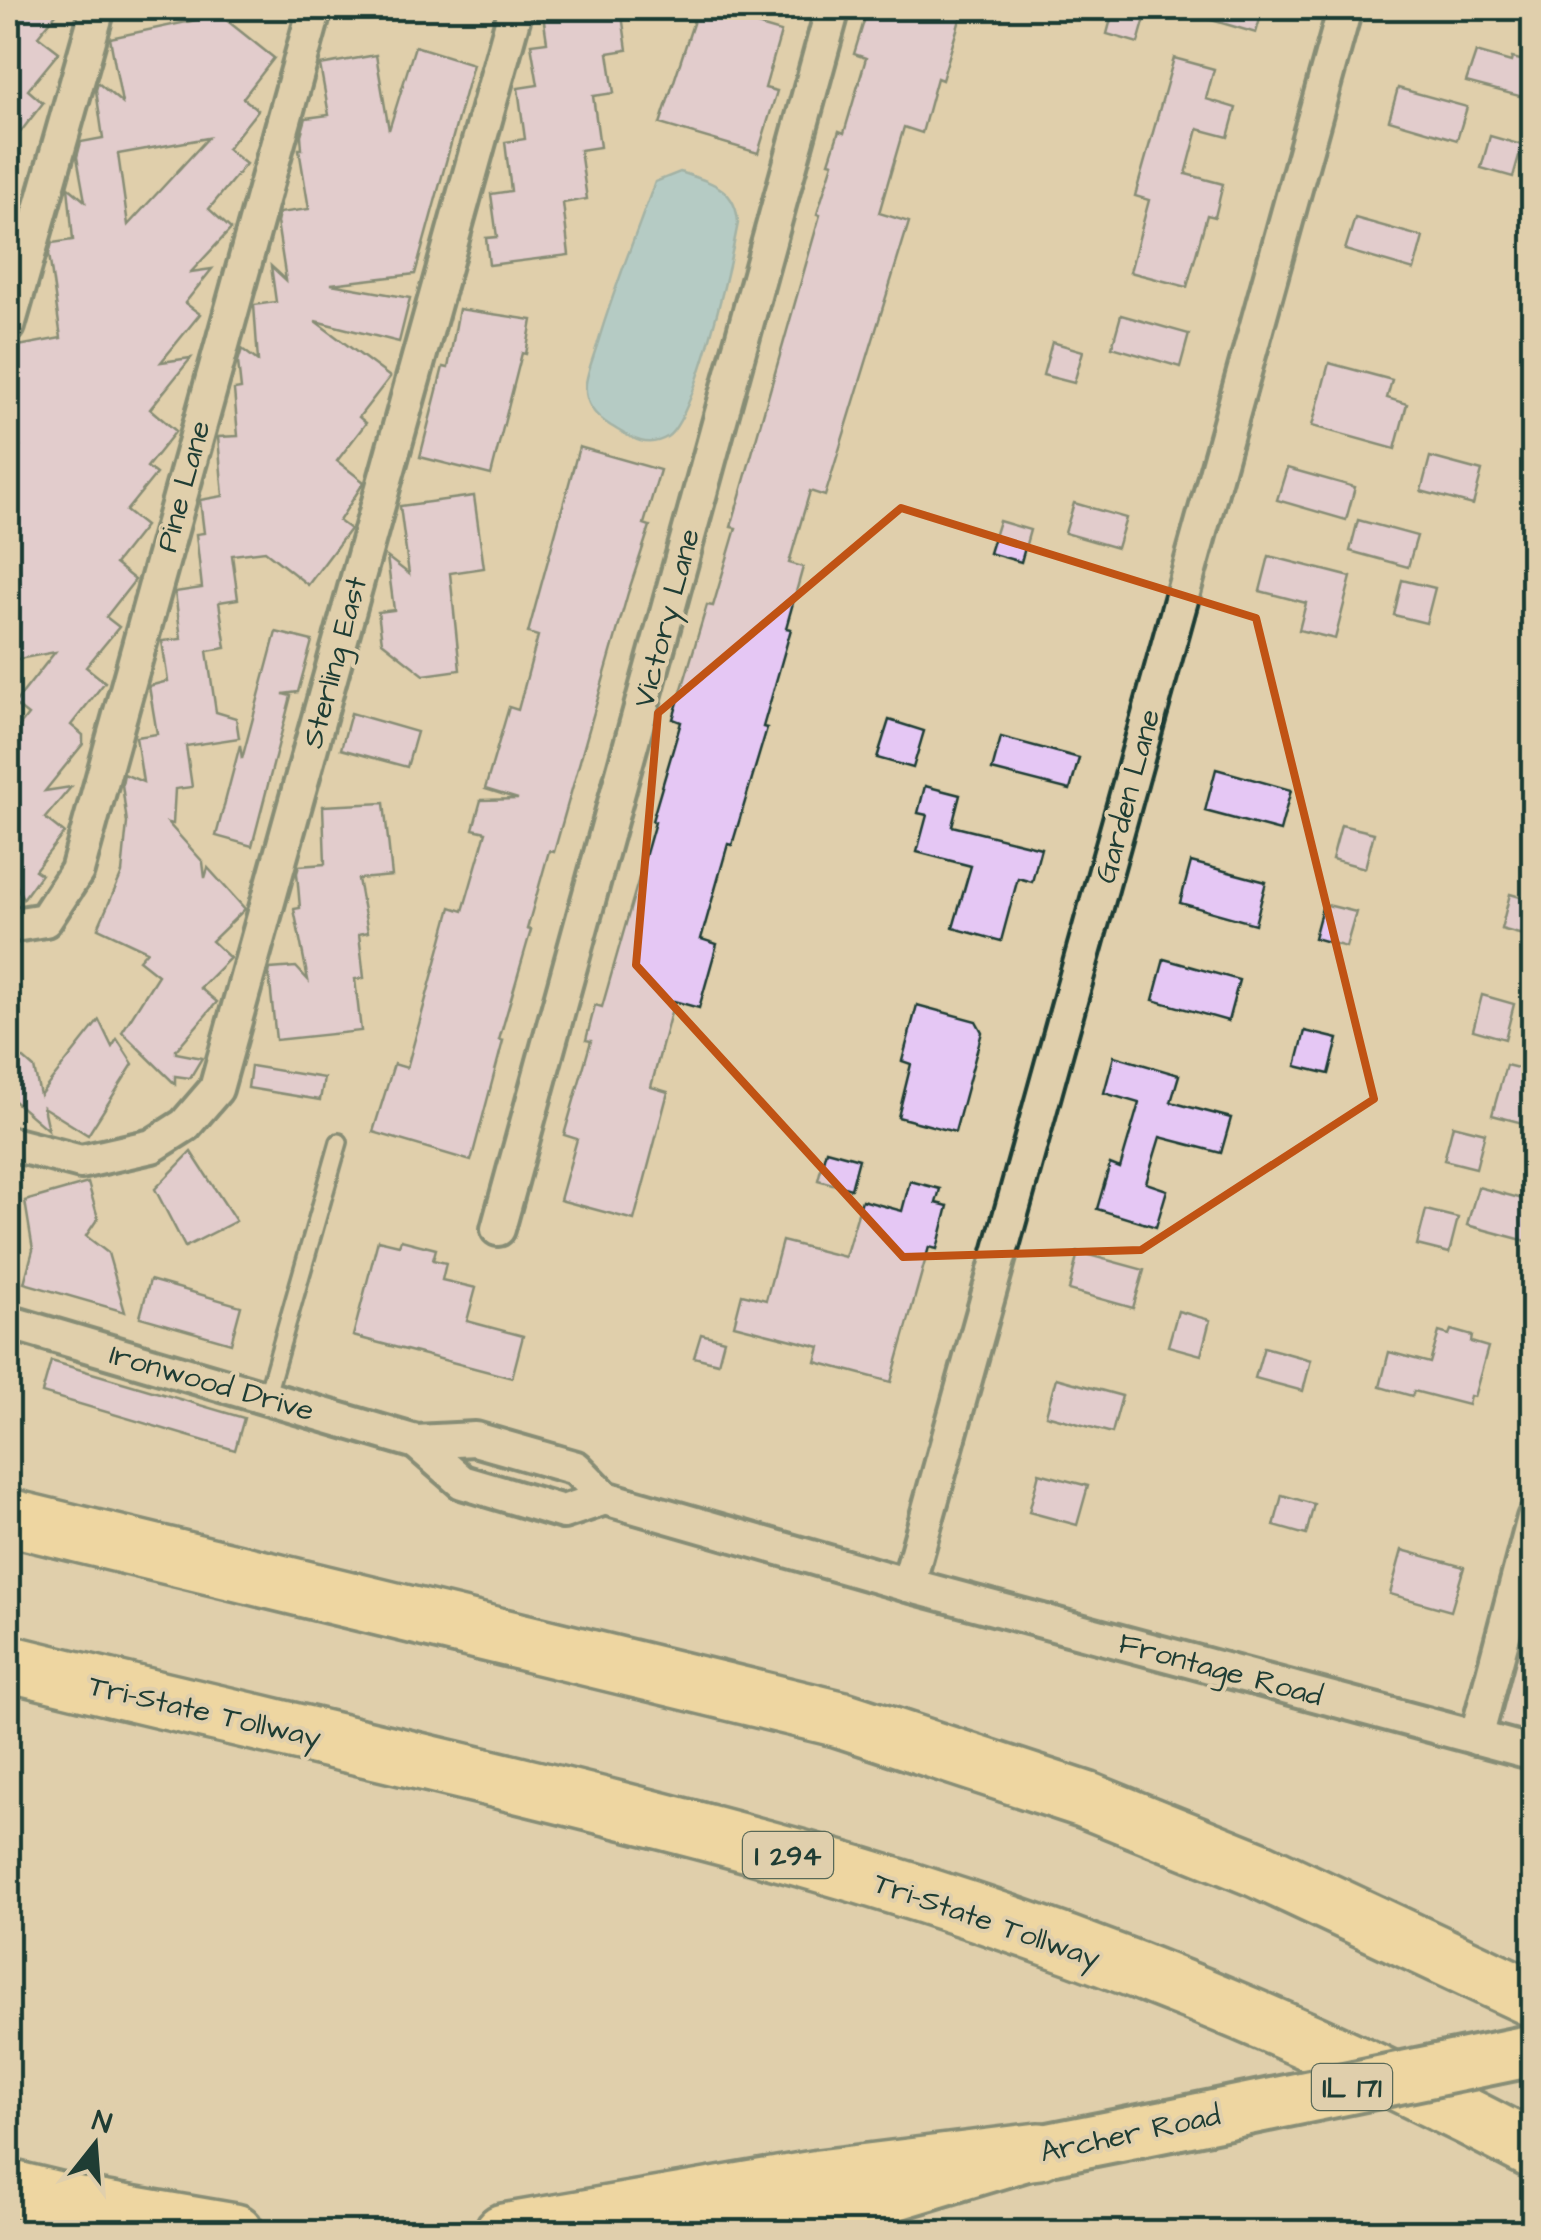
<svg xmlns="http://www.w3.org/2000/svg" width="1541" height="2240" font-family="'Architects Daughter',sans-serif">
<style>
.built{fill:#e2cdc2}
.water{fill:#82c6e3;stroke:#5a8f9d;stroke-width:2.5}
.building{fill:#e5c7f4;stroke:#1f3d34;stroke-width:2.5;fill-rule:evenodd}
.lines{fill:none;stroke-linecap:round;stroke-linejoin:round}
.lane-casing{stroke:#1f3d34;stroke-width:22}
.street-casing{stroke:#1f3d34;stroke-width:40}
.primary-casing{stroke:#1f3d34;stroke-width:58}
.highway-casing{stroke:#1f3d34;stroke-width:62}
.lane{stroke:#e0cfac;stroke-width:15}
.street{stroke:#e0cfac;stroke-width:32}
.primary{stroke:#fede96;stroke-width:50}
.highway{stroke:#fede96;stroke-width:55}
.primary-bridge-casing{stroke:#1f3d34;stroke-width:58;stroke-linecap:butt}
.primary-bridge{stroke:#fede96;stroke-width:50}
.marked{fill:none;stroke:#c05314;stroke-width:8;stroke-linejoin:round}
.labels{text-anchor:middle;stroke-width:8;stroke-linejoin:round;paint-order:stroke}
.shield{fill:#e0cfac;stroke:#596958;stroke-width:2.5}
.shield-label{font-size:28px;font-weight:bold;fill:#1f3d34}
.street-label{font-size:30px;fill:#1f3d34;stroke:#e0cfac}
</style>
<rect width="100%" height="100%" fill="#e0cfac"/>
<filter id="ink" filterUnits="userSpaceOnUse"><feTurbulence type="fractalNoise" baseFrequency=".01" numOctaves="2"/><feDisplacementMap in="SourceGraphic" scale="20" xChannelSelector="R" yChannelSelector="G"/><feConvolveMatrix kernelMatrix="1 2 1 2 8 2 1 2 1" color-interpolation-filters="sRGB"/></filter>
<g filter="url(#ink)">
<path class="built" d="M1533 1561V1737L1491 1726Z"/>
<path class="water" d="M680 172C710 182 736 187 738 223 731 260 695 419 667 437 646 450 628 436 611 426 595 416 584 404 586 383 588 369 595 353 599 339 615 286 636 234 655 182Z"/>
<g class="building">
<path d="M8 8H61L38 36 59 52 28 90 43 103 8 148Z"/>
<path d="M542 8H621L627 50 608 53 614 93 593 96 600 147 580 150 587 199 563 203 569 255 489 265 486 238 497 237 491 194 511 191 505 142 525 139 518 88 538 85 531 44 547 42Z"/>
<path d="M698 8 781 32 765 88 777 91 758 153 660 124Z"/>
<path d="M868 8H932L961 16 942 80 937 78 922 133 904 127 879 213 909 222 825 496 810 491 789 563 803 567 786 628 791 629 763 727 767 728 732 845 728 844 701 939 717 944 699 1008 674 1001 651 1087 668 1092 634 1220 560 1200 577 1139 564 1135 591 1041 586 1040 595 1005 602 1007 655 822 652 821 681 722 673 719 707 605 713 606 736 528 731 527 820 215 817 214 833 163 829 162 839 131 844 133 866 58 854 54Z"/>
<path d="M1114 8H1148L1138 43 1107 34Z"/>
<path d="M1192 8H1263L1256 33 1191 14Z"/>
<path d="M220 15 274 58 243 98 258 110 227 149 246 164 209 209 231 229 191 272 212 269 185 303 200 314 161 362 191 358 150 409 176 431 147 467 156 474 126 511 145 526 115 564 135 580 106 617 119 627 86 667 105 682 71 725 83 735V744L45 791 71 787 45 818 64 833 35 870 41 874 23 899 8 867V741L28 715 14 704 55 652 8 661V448L20 446 12 384 19 383 13 347 61 338 49 254 52 243 73 240 68 187 85 201 77 157 81 142 103 138 96 90 98 83 122 103 110 38ZM208 138 128 225 118 154Z"/>
<path d="M415 46 473 64 415 274 331 284 410 298 399 342 315 321 390 377 359 417 366 423 337 461 364 482 339 521 350 529 308 585 265 551 232 555 238 599 219 602 226 648 207 651 216 712 236 718 239 738 186 746 192 787 175 789 173 824 168 823 203 862 205 878 208 868 245 909 212 941 230 958 200 988 217 1002 176 1050V1053L202 1058 190 1078 175 1076V1084L122 1032 158 975 139 960 147 951 98 928 122 873 127 823 122 784 124 774 143 782 136 737 157 734 149 686 168 681 162 641 181 639 175 592 202 588 196 534 204 533 200 500 223 496 218 437 238 436 234 390 241 389 238 362 242 349 258 361 254 305 276 302 271 266 286 280 277 222 279 213 309 209 299 149H302L301 135 306 118 329 115 320 65 376 55 389 130Z"/>
<path d="M1476 52 1511 62 1512 58 1534 63V100L1466 82Z"/>
<path d="M1174 58 1214 69 1206 99 1236 108 1228 137 1198 129 1186 174 1223 184 1215 217 1207 215 1187 287 1130 272 1149 200 1135 196Z"/>
<path d="M1398 88 1467 107 1457 140 1389 120Z"/>
<path d="M1490 136 1522 145 1513 177 1481 168Z"/>
<path d="M1355 218 1423 237 1414 270 1345 250Z"/>
<path d="M459 309 532 320 526 354 522 353 491 475 420 457 443 367 448 368Z"/>
<path d="M1121 315 1189 334 1180 367 1112 347Z"/>
<path d="M1052 342 1083 351 1074 383 1043 375Z"/>
<path d="M1329 363 1392 380 1387 398 1407 404 1395 449 1312 426Z"/>
<path d="M579 447 660 470 644 524 650 526 628 593 554 852 549 851 527 929 531 930 499 1040 503 1041 471 1161 373 1132 394 1064 407 1068 451 907 463 911 486 832 473 829 481 800 518 799 485 789 509 707 518 710 538 636 528 633Z"/>
<path d="M1430 457 1482 471 1473 505 1421 491Z"/>
<path d="M1287 468 1355 487 1346 520 1277 500Z"/>
<path d="M474 496 484 568 450 573 460 670 424 675 382 642 378 612 394 610 387 557 409 574 400 506Z"/>
<path d="M1074 503 1126 518 1117 548 1065 533Z"/>
<path d="M1358 520 1417 536 1408 567 1350 551Z"/>
<path d="M999 521 1030 530 1021 562 989 553Z"/>
<path d="M1269 556 1351 577 1335 639 1299 630 1306 603 1260 591Z"/>
<path d="M1402 580 1435 588 1426 623 1394 615Z"/>
<path d="M276 632 312 641 298 692 283 694 291 696 252 846 216 836 240 745 242 759Z"/>
<path d="M351 713 417 732 407 767 341 749Z"/>
<path d="M889 720 924 731 913 768 877 758Z"/>
<path d="M1001 737 1079 758 1070 790 992 770Z"/>
<path d="M1216 769 1291 790 1280 831 1205 811Z"/>
<path d="M925 786 960 795 952 826 1041 848 1032 882 1018 878 1001 941 953 928 971 866 917 852 927 815 918 813Z"/>
<path d="M384 803 392 876 358 879 368 932 359 934 364 978 355 979 361 1031 276 1040 269 974 270 969 296 967 308 980 294 909 300 908 297 873 299 866 325 864 323 806Z"/>
<path d="M1341 825 1374 833 1365 868 1332 859Z"/>
<path d="M1191 862 1266 882 1255 924 1180 903Z"/>
<path d="M1510 894 1534 901V938L1501 929Z"/>
<path d="M1323 904 1356 912 1346 947 1314 938Z"/>
<path d="M1164 959 1239 980 1228 1021 1153 1000Z"/>
<path d="M1482 995 1514 1004 1505 1039 1473 1030Z"/>
<path d="M917 1005 976 1021 982 1032 955 1132 898 1117 911 1064 902 1061Z"/>
<path d="M99 1020 112 1047 117 1039 133 1064 88 1135 43 1107 48 1130 8 1096V1045L34 1068 40 1095Z"/>
<path d="M1305 1031 1338 1039 1329 1074 1296 1066Z"/>
<path d="M1114 1056 1179 1075 1171 1102 1231 1118 1221 1153 1160 1137 1146 1183 1167 1190 1156 1227 1097 1209 1110 1164 1120 1168 1139 1103 1104 1093Z"/>
<path d="M1506 1065 1534 1072V1126L1492 1115Z"/>
<path d="M251 1066 324 1078 320 1100 248 1088Z"/>
<path d="M1453 1125 1485 1133 1476 1168 1444 1160Z"/>
<path d="M826 1150 859 1159 851 1189 818 1180Z"/>
<path d="M191 1152 236 1221 185 1247 155 1189Z"/>
<path d="M910 1181 940 1189 936 1203 948 1206 937 1249 929 1247 891 1382 816 1362 820 1347 734 1325 742 1294 766 1300 782 1241 845 1257 862 1200 902 1211Z"/>
<path d="M88 1183 98 1218 86 1236 108 1253 125 1312 24 1283 33 1250 25 1201Z"/>
<path d="M1478 1187 1534 1202V1243L1467 1225Z"/>
<path d="M1426 1210 1458 1218 1449 1253 1417 1245Z"/>
<path d="M378 1240 399 1245 401 1240 436 1249 433 1260 446 1263 442 1280 476 1288 467 1321 523 1336 512 1378 353 1336Z"/>
<path d="M1078 1252 1144 1270 1133 1308 1069 1290Z"/>
<path d="M150 1280 241 1306 231 1343 140 1317Z"/>
<path d="M1178 1311 1210 1320 1201 1355 1168 1346Z"/>
<path d="M1451 1330 1472 1336 1471 1342 1488 1347 1474 1397 1470 1396 1468 1405 1414 1391 1412 1396 1380 1387 1389 1352 1430 1363 1439 1332 1449 1335Z"/>
<path d="M701 1334 724 1340 718 1363 694 1357Z"/>
<path d="M1264 1347 1311 1360 1303 1391 1255 1378Z"/>
<path d="M51 1361 244 1418 235 1450 42 1393Z"/>
<path d="M1056 1378 1122 1396 1112 1433 1046 1415Z"/>
<path d="M1039 1473 1088 1486 1077 1525 1029 1512Z"/>
<path d="M1282 1495 1314 1504 1306 1535 1274 1526Z"/>
<path d="M1402 1550 1464 1567 1451 1611 1390 1594Z"/>
</g>
<g class="lines">
<defs>
<path id="lane" d="M266 1398 339 1142"/>
<g id="street">
<path d="M8 326 98 8"/>
<path d="M8 926 45 920 77 871 315 8"/>
<path d="M8 1143 81 1162 152 1146 185 1125 216 1089 516 8"/>
<path d="M498 1229 833 8"/>
<path d="M8 1322 416 1442 475 1439 576 1468 605 1498 908 1585 1534 1753"/>
<path d="M416 1442 462 1482 563 1512 605 1498"/>
<path d="M908 1585 1345 8"/>
<path d="M1476 1738 1534 1518"/>
</g>
<path id="primary" d="M731 2232 869 2202 1039 2151 1170 2125"/>
<g id="highway">
<path d="M8 1517 840 1719 1086 1800 1257 1869 1534 1999"/>
<path d="M8 1663C271 1728 538 1785 800 1858 1052 1929 1301 2028 1534 2151"/>
<path d="M8 2188 83 2206 235 2232"/>
<path d="M503 2232 819 2178 1039 2151"/>
</g>
</defs>
<use href="#lane" class="lane-casing"/>
<use href="#street" class="street-casing"/>
<use href="#primary" class="primary-casing"/>
<use href="#highway" class="highway-casing"/>
<use href="#lane" class="lane"/>
<use href="#street" class="street"/>
<use href="#primary" class="primary"/>
<use href="#highway" class="highway"/>
<defs>
<path id="primary-bridge" d="M1170 2125 1534 2050"/>
</defs>
<use href="#primary-bridge" class="primary-bridge-casing"/>
<use href="#primary-bridge" class="primary-bridge"/>
</g>
</g>
<path d="M0 0H1541V2240H0ZM901 508 1256 618 1374 1099 1141 1250 903 1257 636 965 658 713Z" fill="#e0cfac" fill-opacity=".55" fill-rule="evenodd"/>
<path class="marked" d="M901 508 1256 618 1374 1099 1141 1250 903 1257 636 965 658 713Z"/>
<g class="labels">
<g class="shield">
<rect x="743" y="1832" width="90" height="46" rx="8"/>
<rect x="1312" y="2064" width="80" height="46" rx="8"/>
</g>
<g class="shield-label">
<text x="788" y="1865">I 294</text>
<text x="1352" y="2097">IL 171</text>
</g>
<g class="street-label">
<text transform="translate(183 486) rotate(-75)" y="10">Pine Lane</text>
<text transform="translate(666 618) rotate(-75)" y="10">Victory Lane</text>
<text transform="translate(334 662) rotate(-75)" y="10">Sterling East</text>
<text transform="translate(1127 796) rotate(-75)" y="10">Garden Lane</text>
<text transform="translate(212 1382) rotate(16)" y="10">Ironwood Drive</text>
<text transform="translate(1221 1669) rotate(15)" y="10">Frontage Road</text>
<text transform="translate(205 1711) rotate(13)" y="10">Tri-State Tollway</text>
<text transform="translate(987 1920) rotate(19)" y="10">Tri-State Tollway</text>
<text transform="translate(1130 2133) rotate(-12)" y="10">Archer Road</text>
</g>
</g>
<rect width="1541" height="2240" fill="none" stroke="#e0cfac" stroke-width="40"/>
<rect x="20" y="20" width="1501" height="2200" fill="none" stroke="#1f3d34" stroke-width="4" filter="url(#ink)"/>
<g transform="translate(95 2145) rotate(17)" stroke="#e0cfac" stroke-width="8" paint-order="stroke">
<path d="M0-8L18 38L0 25L-18 38Z" fill="#1f3d34"/>
<text y="-15" font-size="28" font-weight="bold" text-anchor="middle" fill="#1f3d34">N</text>
</g>
</svg>
